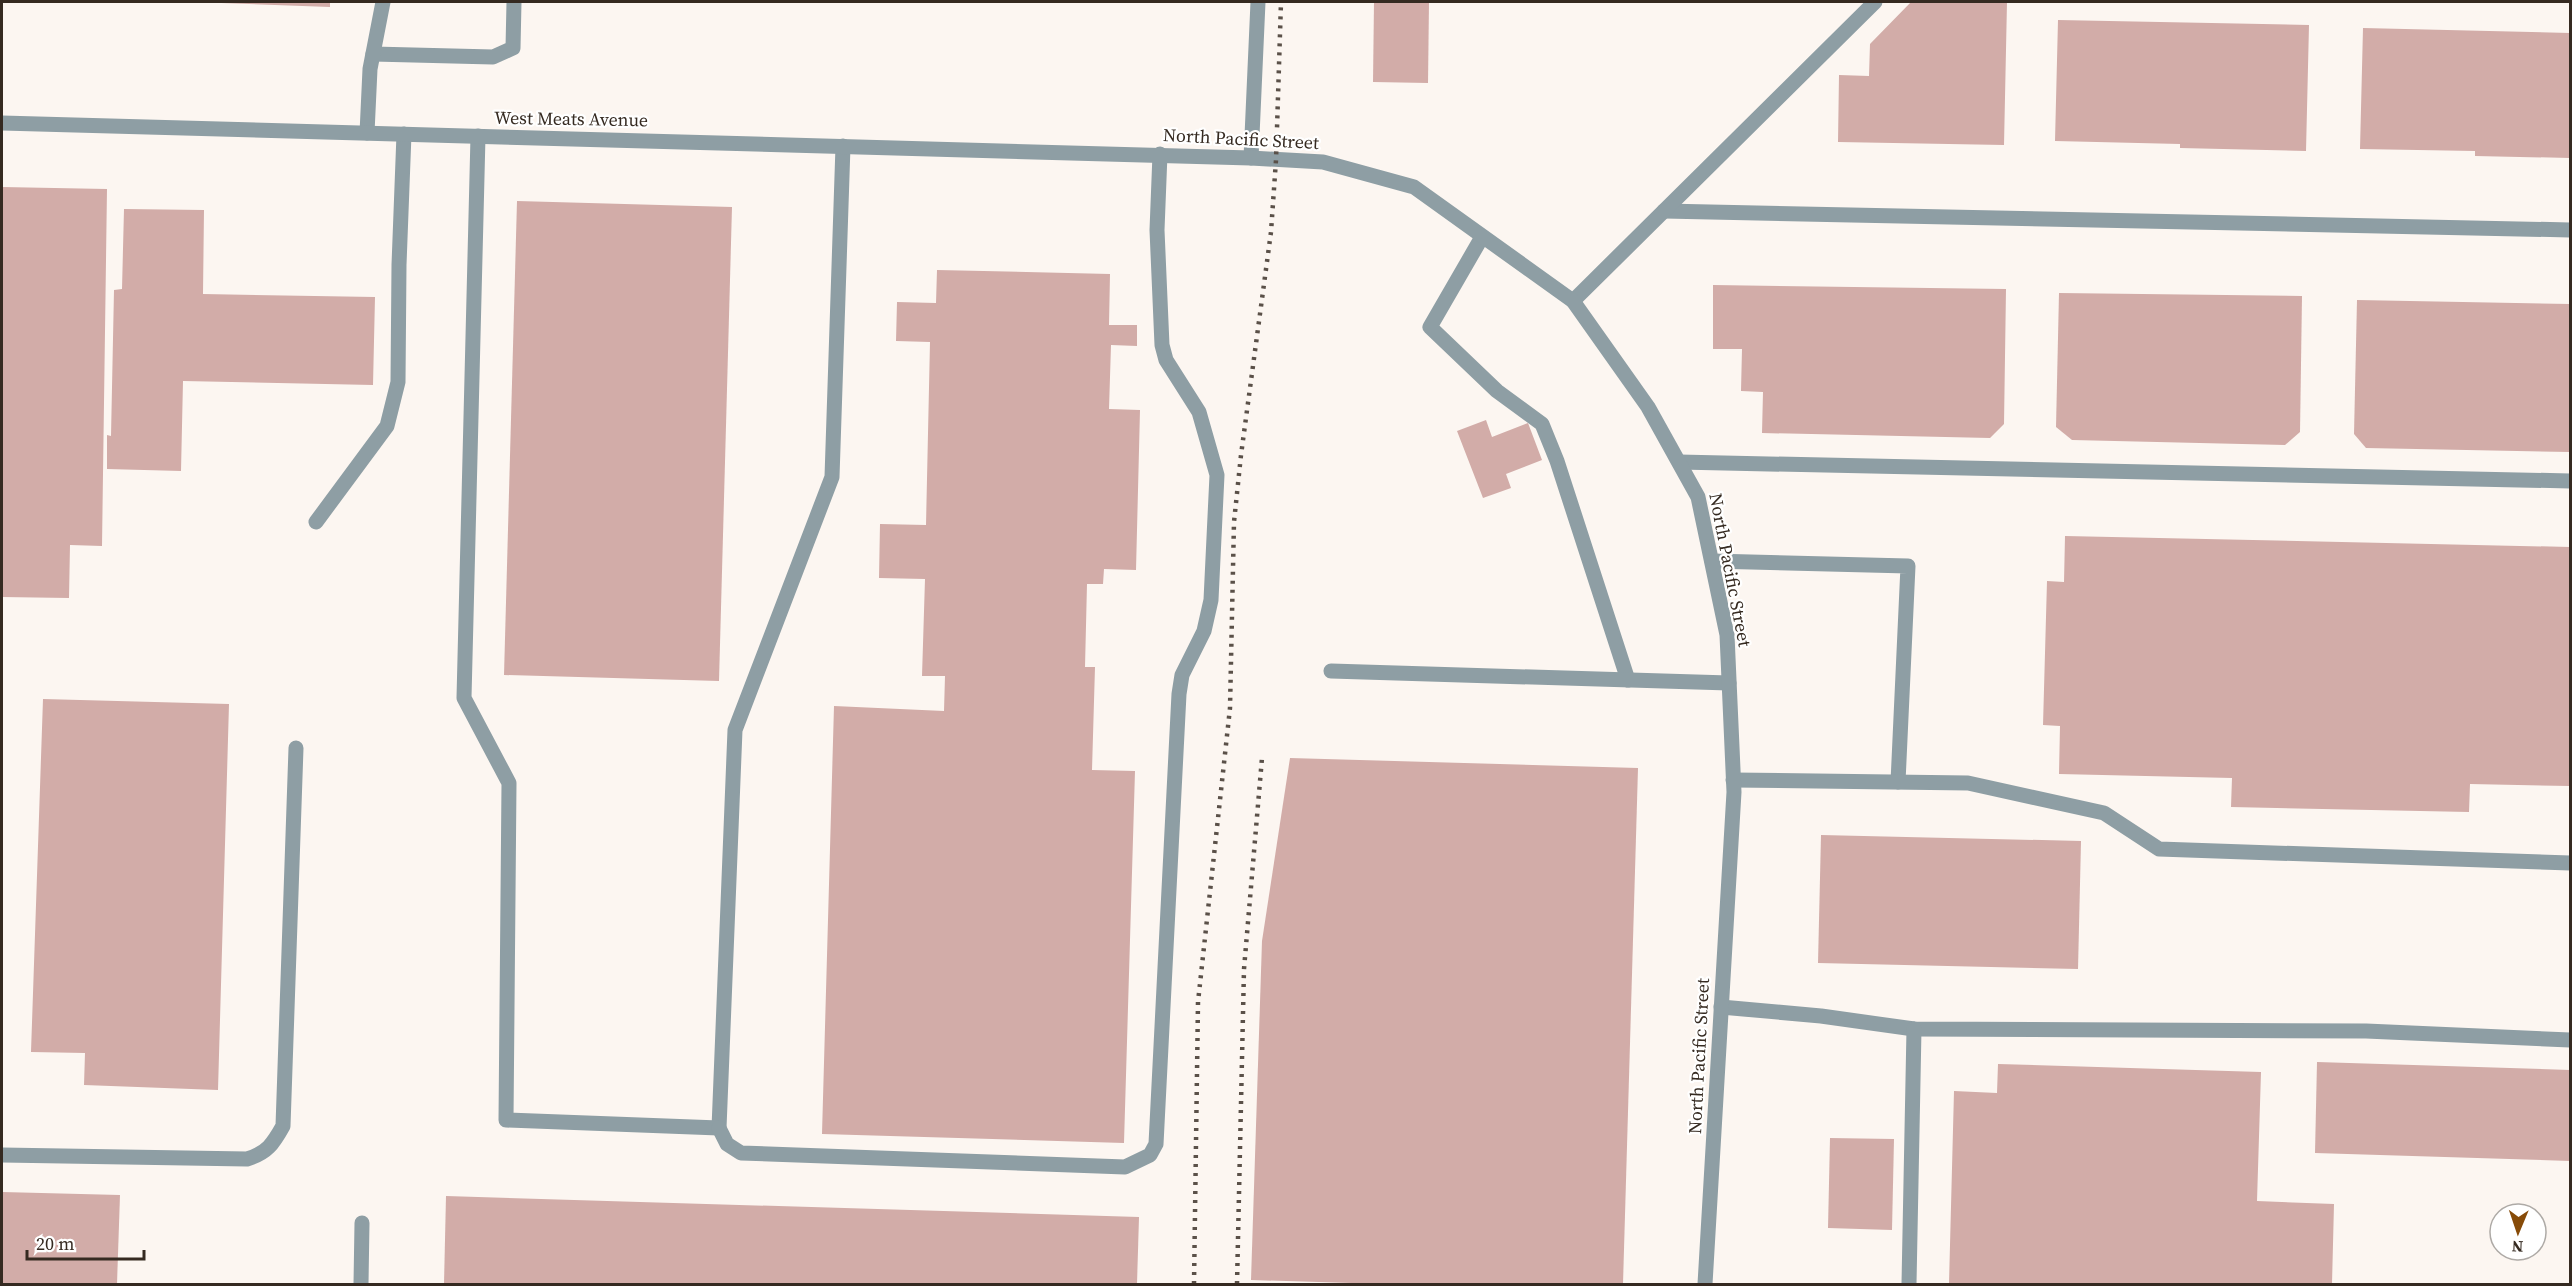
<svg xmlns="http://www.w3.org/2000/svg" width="2572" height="1286" font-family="'Source Serif 4',serif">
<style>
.building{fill:#d2aca8}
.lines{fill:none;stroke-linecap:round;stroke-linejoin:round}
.service{stroke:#8e9ea4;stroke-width:15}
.minor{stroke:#8e9ea4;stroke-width:15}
.rail{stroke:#5a5048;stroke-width:4.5;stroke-dasharray:3 6;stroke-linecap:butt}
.labels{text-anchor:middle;stroke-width:4.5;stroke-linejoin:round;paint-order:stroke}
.street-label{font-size:18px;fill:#352a21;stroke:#fff}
</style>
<rect width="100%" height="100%" fill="#fcf6f1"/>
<g class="building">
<path d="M193 2H330V7Z"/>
<path d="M1374 2H1429L1428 83 1373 82Z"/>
<path d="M1911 2H2007L2004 145 1838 142 1839 75 1869 76 1870 44Z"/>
<path d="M2058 20 2309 25 2306 151 2180 148V144L2055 141Z"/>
<path d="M2363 28 2570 33V158L2475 156V151L2360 149Z"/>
<path d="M2 187 107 189 102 546 70 545 69 598 2 597Z"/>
<path d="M517 201 732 207 719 681 504 675Z"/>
<path d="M124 209 204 210 203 294 375 297 373 385 183 381 181 471 107 469V435L111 436 114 290 122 289Z"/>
<path d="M937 270 1110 274 1109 325H1137V346L1111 345 1109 409 1140 410 1136 570 1104 569 1103 584H1087L1085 667H1095L1092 770 1135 771 1124 1143 822 1134 834 706 944 711 945 676H922L925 579 879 578 880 524 926 525 930 342 896 341 897 302 936 303Z"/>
<path d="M1713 285 2006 289 2004 424 1990 438 1762 433 1763 392 1741 391 1742 349H1713Z"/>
<path d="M2059 293 2302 296 2300 432 2285 445 2072 440 2056 427Z"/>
<path d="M2357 300 2570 304V452L2366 448 2354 434Z"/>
<path d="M1486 420 1492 437 1528 423 1542 460 1506 474 1511 488 1483 498 1457 431Z"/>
<path d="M2065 536 2570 547V786L2470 784 2469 812 2231 807 2232 778 2059 774 2060 726 2043 725 2047 581 2064 582Z"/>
<path d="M43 699 229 704 218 1090 84 1085 85 1053 31 1052Z"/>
<path d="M1290 758 1638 768 1623 1284H1384L1251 1280 1262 941Z"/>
<path d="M1821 835 2081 841 2078 969 1818 963Z"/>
<path d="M2317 1062 2570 1070V1161L2315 1153Z"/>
<path d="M1998 1064 2261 1072 2257 1201 2334 1204 2332 1284H1949L1954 1091 1997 1093Z"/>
<path d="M1830 1138 1894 1139 1892 1230 1828 1228Z"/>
<path d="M2 1192 120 1195 117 1284H2Z"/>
<path d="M446 1196 1139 1217 1137 1284H444Z"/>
</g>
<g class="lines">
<g class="service">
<path d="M373 54 493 57 513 48 514 2"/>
<path d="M367 133 370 69 383 2"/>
<path d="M478 136 464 698 509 783 506 1120 719 1128 735 730 832 477 843 146"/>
<path d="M1251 158 1258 2"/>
<path d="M1664 211 2570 230"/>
<path d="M1482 237 1430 327 1497 391 1542 424 1557 461 1628 680"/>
<path d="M1573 301 1875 2"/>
<path d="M1679 462 2570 481"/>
<path d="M316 522 387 426 398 382 399 265 404 134"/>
<path d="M1712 561 1908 566 1898 782"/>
<path d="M1331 671 1729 683"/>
<path d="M1733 780 1968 783 2104 813 2159 849 2570 863"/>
<path d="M1721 1007 1821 1016 1914 1029 2366 1031 2570 1040"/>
<path d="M719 1128 727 1144 741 1153 1125 1167 1150 1155 1156 1144 1179 694 1182 675 1204 631 1211 600 1217 475 1199 412 1166 360 1162 345 1157 230 1160 154"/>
<path d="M2 1155 247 1159C267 1153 273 1144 283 1126L296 748"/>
<path d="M361 1284 362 1223"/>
<path d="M1909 1284 1914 1029"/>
</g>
<path class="minor" d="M2 123 1251 158 1323 162 1414 187 1573 301 1648 407 1698 497 1727 635 1734 792 1705 1284"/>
<g class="rail">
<path d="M1194 1284 1198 1002 1230 708 1234 522 1241 455 1271 232 1276 160 1281 2"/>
<path d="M1237 1284 1244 969 1262 758"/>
</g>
</g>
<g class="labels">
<g class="street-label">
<text transform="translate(571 119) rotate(1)" y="6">West Meats Avenue</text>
<text transform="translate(1241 139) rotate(3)" y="6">North Pacific Street</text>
<text transform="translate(1730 570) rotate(79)" y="6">North Pacific Street</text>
<text transform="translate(1699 1056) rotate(-87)" y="6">North Pacific Street</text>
</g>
</g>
<rect width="2572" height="1286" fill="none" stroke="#352a21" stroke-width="6"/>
<g transform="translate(2518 1232) rotate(182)"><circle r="28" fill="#ffffff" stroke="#aeaaa6" stroke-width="1.5"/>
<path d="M0-4.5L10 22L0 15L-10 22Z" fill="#874b08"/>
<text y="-9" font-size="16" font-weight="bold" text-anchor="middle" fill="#352a21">N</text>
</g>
<path d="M27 1250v9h117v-9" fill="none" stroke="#352a21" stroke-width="3"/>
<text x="36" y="1250" font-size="18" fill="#352a21" stroke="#ffffff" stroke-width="4.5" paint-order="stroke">20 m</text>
</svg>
